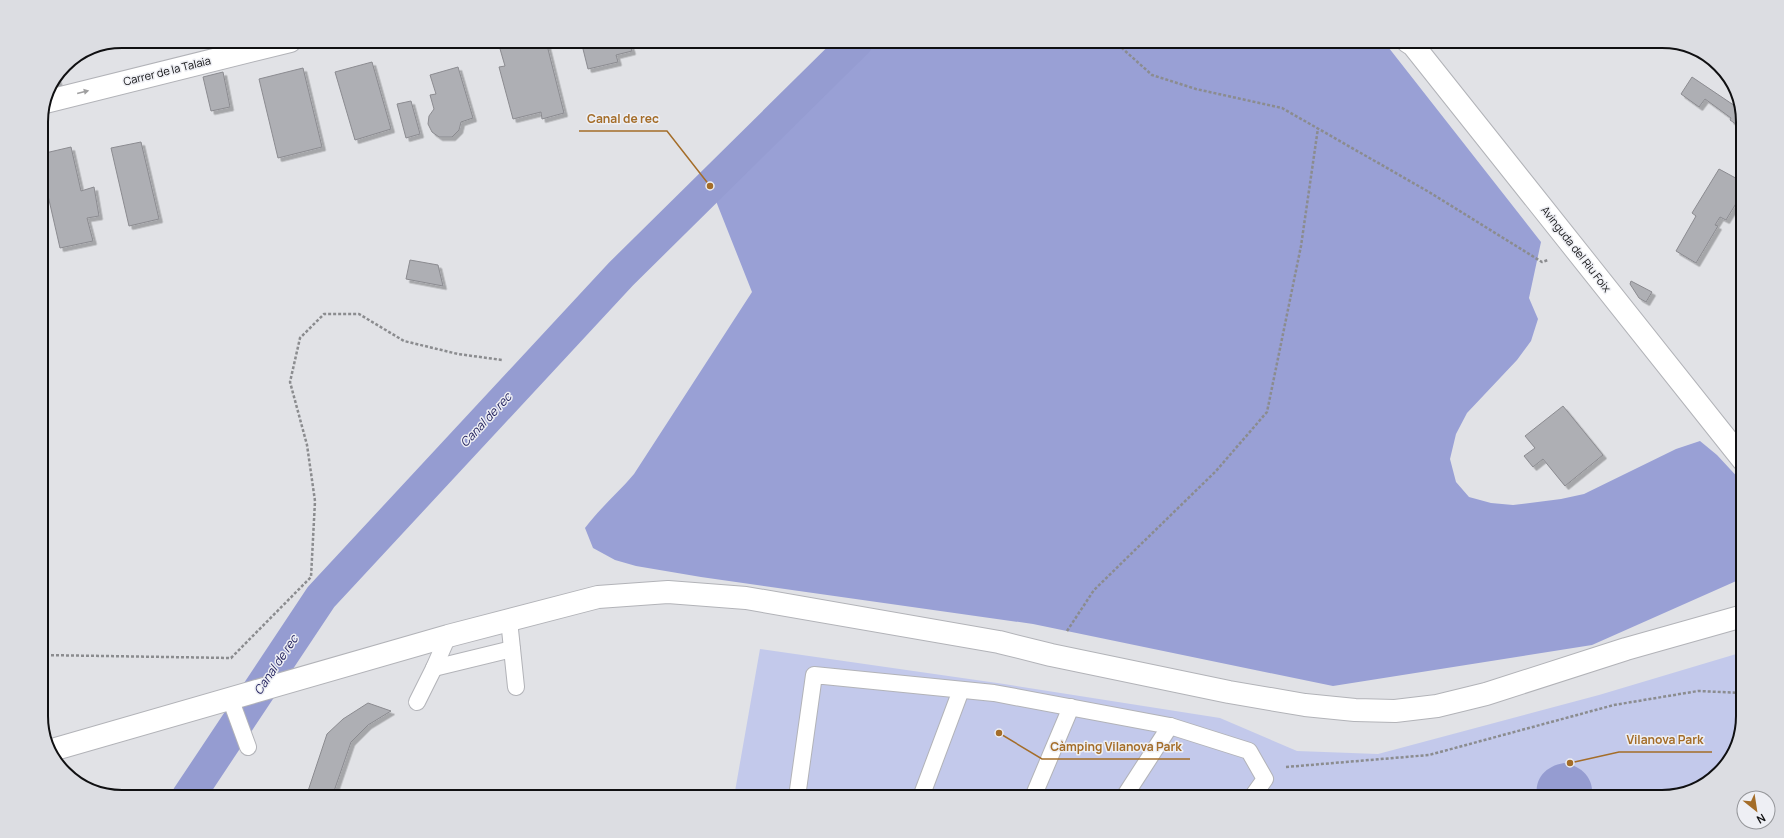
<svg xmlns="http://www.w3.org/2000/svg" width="1784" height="838" font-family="Manrope,sans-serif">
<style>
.green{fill:#c3c9eb}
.forest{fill:#99a0d5}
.water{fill:#959cd1}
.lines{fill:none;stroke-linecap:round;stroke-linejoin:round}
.canal{stroke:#959cd1;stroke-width:33}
.building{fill:#aeafb4;stroke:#8b8b90;filter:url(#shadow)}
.service-casing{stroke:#b2b3b8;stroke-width:18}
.minor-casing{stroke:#b2b3b8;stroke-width:24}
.tertiary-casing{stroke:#b2b3b8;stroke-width:24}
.path{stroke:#8b8c8f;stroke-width:2.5;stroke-dasharray:3 2;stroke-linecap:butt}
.service{stroke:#fff;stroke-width:16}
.minor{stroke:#fff;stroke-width:22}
.tertiary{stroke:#fff;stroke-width:22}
.oneway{fill:#9f9fa0}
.labels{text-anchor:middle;stroke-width:3;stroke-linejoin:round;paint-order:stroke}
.street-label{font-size:11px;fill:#101012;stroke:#eeeff4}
.water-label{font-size:12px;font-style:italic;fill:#22215e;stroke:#eeeff4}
.rim{fill:none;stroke:#101012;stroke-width:2}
.leader{fill:none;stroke:#a46d29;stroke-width:1.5}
.callout-dot{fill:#a46d29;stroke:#eeeff4;stroke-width:1.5}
.callout-label{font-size:12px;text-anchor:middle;font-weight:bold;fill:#a46d29;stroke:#eeeff4;stroke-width:3;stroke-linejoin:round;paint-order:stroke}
</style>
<defs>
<filter id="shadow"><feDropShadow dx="3.5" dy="3.5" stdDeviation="0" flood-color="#0004"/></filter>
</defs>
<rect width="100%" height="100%" fill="#e1e2e6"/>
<path class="green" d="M760 649 1004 684 1220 718 1297 751 1378 754 1599 695 1743 652V716L1737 747 1707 783 1662 797H734Z"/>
<path class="forest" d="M847 41H1381L1385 43 1541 242 1529 298 1538 319 1531 341 1517 360 1467 413 1456 434 1450 459 1456 482 1469 497 1491 503 1513 505 1561 499 1584 494 1676 449 1700 441 1717 455 1743 483V578L1592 645 1333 686 1033 624 701 577 636 566 615 560 593 548 585 528C600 508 618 493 634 474L752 292 710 186Z"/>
<path class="water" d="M1564 763C1582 766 1594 778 1592 797H1537C1534 778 1546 766 1564 763Z"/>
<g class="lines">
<path class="canal" d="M188 797 321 597 621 274 857 41"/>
</g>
<g class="building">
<path d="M501 41H546L564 113 542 119 541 112 513 119 499 67 505 66 498 42Z"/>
<path d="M581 41H629L632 51 616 55 618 62 588 69Z"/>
<path d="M372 62 391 129 355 140 335 72Z"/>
<path d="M458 67 473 118 461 122 459 130 452 137H439L432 132 428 124 429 116 434 109 430 95 436 94 430 75Z"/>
<path d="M303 68 322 147 278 158 259 79Z"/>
<path d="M223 72 230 107 211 111 203 77Z"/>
<path d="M57 77 59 84 50 86Z"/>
<path d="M1692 77 1741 110 1743 117V129L1730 120 1731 118 1705 99 1699 107 1681 94Z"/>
<path d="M411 101 420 134 406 138 397 104Z"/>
<path d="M141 142 159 219 129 226 111 148Z"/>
<path d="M71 147 81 191 94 187 99 216 87 218 93 241 60 248 41 165V154Z"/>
<path d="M1719 169 1743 182V192L1726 220 1720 217 1715 225 1718 226 1696 263 1676 251 1696 216 1692 213Z"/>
<path d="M410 260 438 265 443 286 406 279Z"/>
<path d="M1631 281 1652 292 1646 302 1639 298 1630 284Z"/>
<path d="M1563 406 1603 455 1565 486 1543 459 1533 467 1524 456 1535 448 1525 436Z"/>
<path d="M368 703 391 711 368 725 351 742 332 797H306L327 734 343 719Z"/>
</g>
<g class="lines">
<defs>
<g id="service">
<path d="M509 620 516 687"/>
<path d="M434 668 512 649"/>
<path d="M230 698 248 747"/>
<path d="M417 702 434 668 448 636"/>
<path d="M797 797 814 675 994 693 1170 726 1249 751 1265 779 1252 797"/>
<path d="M921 797 961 690"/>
<path d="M1033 797 1071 707"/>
<path d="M1124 797 1170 726"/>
</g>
<path id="minor" d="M45 102 290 41"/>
<g id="tertiary">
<path d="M1407 41 1413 45 1743 460"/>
<path d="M52 750 448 636 598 597 668 592 746 598 999 642 1051 655 1229 692 1305 705 1355 710 1395 711 1437 706 1486 694 1626 649 1743 616"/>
</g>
</defs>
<use href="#service" class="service-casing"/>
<use href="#minor" class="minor-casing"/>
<use href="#tertiary" class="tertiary-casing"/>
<g class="path">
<path d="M1114 41 1152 75 1196 89 1282 108 1429 192 1542 262 1548 260"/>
<path d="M1690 47 1705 57"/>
<path d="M1067 631 1094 590 1216 471 1267 412 1301 246 1318 128"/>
<path d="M41 655 231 658 311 577 315 501 307 445 290 382 300 338 324 314H359L404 341 458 354 502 360"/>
<path d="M1286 767 1429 755 1614 705 1698 691 1743 693"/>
</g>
<use href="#service" class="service"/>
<use href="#minor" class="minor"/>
<use href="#tertiary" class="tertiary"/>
</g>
<defs><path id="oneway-solid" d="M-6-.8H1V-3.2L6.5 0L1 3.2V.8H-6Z"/></defs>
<use class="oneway" href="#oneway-solid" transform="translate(83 92) rotate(-14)"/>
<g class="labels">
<g class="street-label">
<text transform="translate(167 71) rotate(-14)" y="4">Carrer de la Talaia</text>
<text transform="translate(1576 249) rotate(52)" y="4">Avinguda del Riu Foix</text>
</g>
<g class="water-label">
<text transform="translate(486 420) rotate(-47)" y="4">Canal de rec</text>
<text transform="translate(276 665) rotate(-56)" y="4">Canal de rec</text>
</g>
</g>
<path d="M0 0H1784V838H0ZM122 48H1662A74 74 0 0 1 1736 122V716A74 74 0 0 1 1662 790H122A74 74 0 0 1 48 716V122A74 74 0 0 1 122 48Z" fill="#dcdde2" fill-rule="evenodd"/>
<path class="rim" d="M122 48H1662A74 74 0 0 1 1736 122V716A74 74 0 0 1 1662 790H122A74 74 0 0 1 48 716V122A74 74 0 0 1 122 48Z"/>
<path class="leader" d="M710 186L667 131H579M1570 763L1619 752H1712M999 733L1042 759H1190"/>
<g class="callout-dot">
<circle cx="710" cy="186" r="4"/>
<circle cx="1570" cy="763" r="4"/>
<circle cx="999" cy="733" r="4"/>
</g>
<g class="callout-label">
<text x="623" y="123">Canal de rec</text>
<text x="1665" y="744">Vilanova Park</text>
<text x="1116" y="751">Càmping Vilanova Park</text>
</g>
<g transform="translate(1756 810) rotate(150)"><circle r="19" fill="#eeeff4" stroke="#95969a"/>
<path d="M0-3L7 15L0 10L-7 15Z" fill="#a46d29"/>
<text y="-6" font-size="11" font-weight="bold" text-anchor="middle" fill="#101012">N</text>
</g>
</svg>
